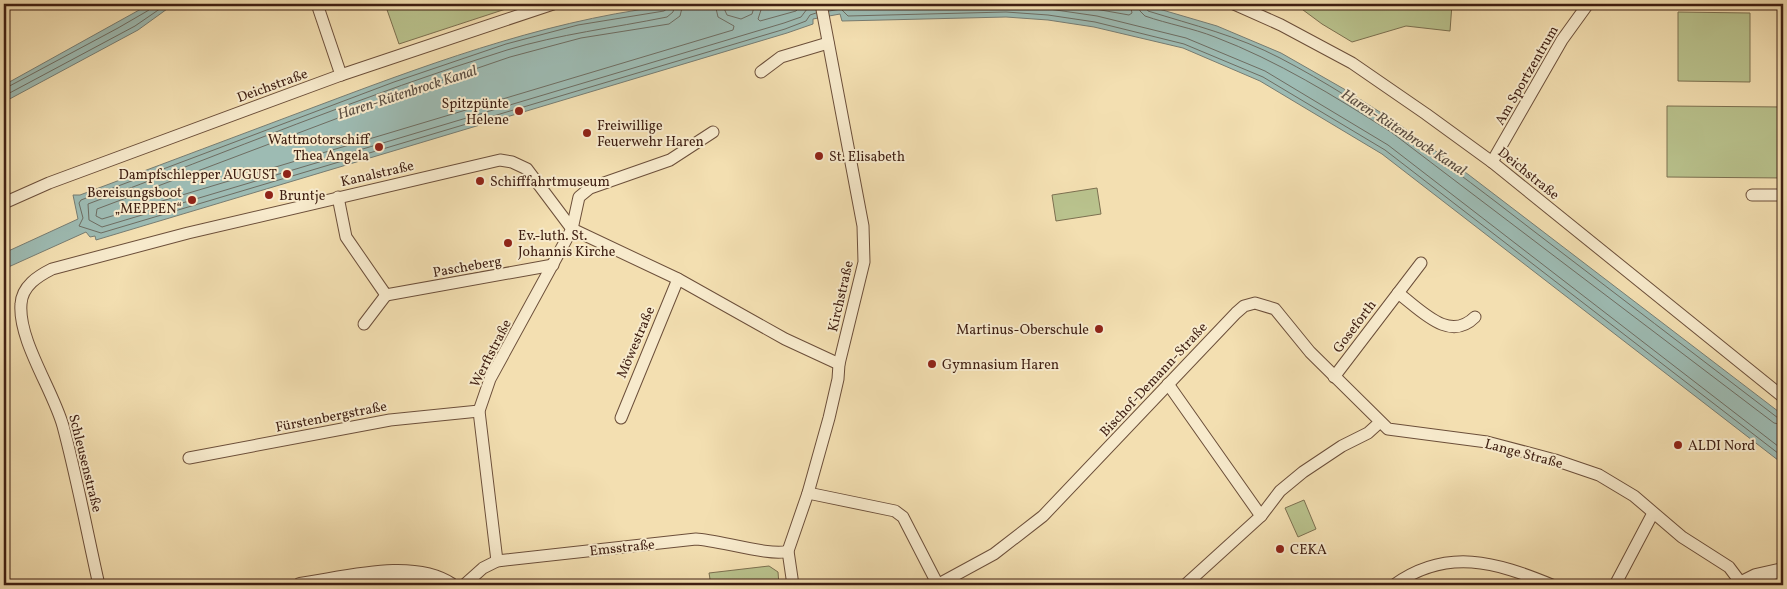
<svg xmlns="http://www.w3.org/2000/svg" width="1787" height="589" font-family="Vollkorn,serif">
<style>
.green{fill:#b9c28d;stroke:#7c7050}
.water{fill:#9dbbb3;stroke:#777d73}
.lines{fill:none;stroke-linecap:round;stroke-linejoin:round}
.shore{stroke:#6e6d62;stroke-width:1}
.minor-casing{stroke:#6c4f3a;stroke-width:13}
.tertiary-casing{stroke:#6c4f3a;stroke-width:16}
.minor{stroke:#f7eacc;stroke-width:11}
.tertiary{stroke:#f7eacc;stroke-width:14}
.poi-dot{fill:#8f2418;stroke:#f7eacc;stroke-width:2}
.labels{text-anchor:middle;stroke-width:4;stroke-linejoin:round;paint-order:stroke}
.street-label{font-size:14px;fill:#3f1f12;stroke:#f7eacc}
.poi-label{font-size:14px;fill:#3f1f12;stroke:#f7eacc;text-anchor:start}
.water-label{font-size:15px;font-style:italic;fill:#5b4e42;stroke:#f7eacc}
</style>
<rect width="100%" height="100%" fill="#f3dfb1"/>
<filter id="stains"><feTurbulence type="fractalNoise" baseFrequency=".004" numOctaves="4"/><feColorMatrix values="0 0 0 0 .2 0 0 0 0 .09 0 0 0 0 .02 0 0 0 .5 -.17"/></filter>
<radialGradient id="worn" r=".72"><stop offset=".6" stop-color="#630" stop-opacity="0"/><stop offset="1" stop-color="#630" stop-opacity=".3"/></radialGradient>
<g class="green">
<path d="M385 4H521L399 44Z"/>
<path d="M1295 4H1452L1450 31 1406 26 1352 42 1322 24Z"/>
<path d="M1678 12 1750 13V82L1678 81Z"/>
<path d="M1667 106 1783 107V178L1667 177Z"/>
<path d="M1097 188 1101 214 1056 221 1052 195Z"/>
<path d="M1304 500 1316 529 1298 537 1285 508Z"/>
<path d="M769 566 778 572 779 585H700L710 579 709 573Z"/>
</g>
<g class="water">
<path d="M150 4H174L138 30 4 102V85Z"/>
<path d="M685 4H724L741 8 747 4H1142L1217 26 1281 53 1344 89 1397 123 1469 175 1783 415V464L1382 154 1260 81 1183 48 1094 27 1048 20 1006 17 842 21 840 14 813 19V24L787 33 96 240 95 236 90 237 86 232 4 269V253L78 219 73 195H80C162 164 243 134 325 103 442 59 560 16 685 4Z"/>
</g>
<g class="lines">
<g class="shore">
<path d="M669 4 668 8 664 11 578 25 506 44 394 82 81 200 79 203 83 218 79 226 101 233 785 29 806 21 810 15 816 13"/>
<path d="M675 4 673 12 667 17C613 28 560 34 507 50 366 94 227 152 88 204L89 220 102 227 784 23 801 17 807 9 815 7"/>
<path d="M683 4 680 16 669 24 581 38 510 57 399 95 97 209 96 216 102 219 733 30 734 26 718 17 715 4"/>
<path d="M722 4 727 15 741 19 752 14 755 4"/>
<path d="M763 4 758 19 760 21 796 11 802 4"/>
<path d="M845 4 852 9 1006 6 1049 9 1097 16 1186 38 1265 71 1388 145 1783 450"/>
<path d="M1067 4 1129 15 1132 13 1130 4"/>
<path d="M1138 4 1140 11 1145 16C1168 24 1192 28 1215 37 1278 61 1334 96 1391 132L1774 423 1783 425"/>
<path d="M1144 4 1148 11C1193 25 1238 36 1280 58 1370 105 1451 167 1531 229 1613 292 1696 355 1778 418L1783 419"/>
<path d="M829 11 841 9 848 16 1006 12 1048 15 1095 22 1184 44 1263 77 1385 150 1783 457"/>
<path d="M4 89 118 28 149 10 151 4"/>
<path d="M4 96 135 26 167 4"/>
</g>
<defs>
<g id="minor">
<path d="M317 4 341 75"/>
<path d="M1234 4 1281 25 1352 63 1426 114 1492 162 1783 397"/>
<path d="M761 72 781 57 828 43"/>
<path d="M1492 162 1562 40 1588 4"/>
<path d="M1752 195H1783"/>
<path d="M338 197 346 237 386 295 553 265"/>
<path d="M4 203 49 183 341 75 553 4"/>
<path d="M1398 293C1421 310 1449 343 1475 317"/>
<path d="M364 324 386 295"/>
<path d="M1334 377 1421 263"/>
<path d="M1168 384 1261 516"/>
<path d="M621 418 678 279"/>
<path d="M189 458 390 420 479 411"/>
<path d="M808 493 895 511 903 517 938 585"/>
<path d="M497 561 479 411 490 379 572 229 579 197 590 188 670 160 713 132"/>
<path d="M99 585C87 532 77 478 63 426 53 390 18 340 21 304 22 286 38 276 52 269L188 233 500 160 512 162 527 169 572 229 678 279 785 339 839 364"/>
<path d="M464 585 483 568 497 561 696 539C718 540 772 557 788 551"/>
<path d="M793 585 788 551 808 493 829 418 838 379 839 364 864 262 863 226 821 4"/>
<path d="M937 585 994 554 1043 516 1236 313 1244 306 1255 303 1275 309 1310 352 1388 429 1487 442 1555 460 1599 475 1634 496 1682 537 1729 567 1741 583"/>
<path d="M1185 585 1261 516 1280 491 1303 472 1342 446 1368 433 1379 423"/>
<path d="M1394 585C1447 547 1496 562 1552 585"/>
<path d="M1615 585 1653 513"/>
</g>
<g id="tertiary">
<path d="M300 585C344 579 412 559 451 585"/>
<path d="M1738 585 1756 576 1783 570"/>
</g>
</defs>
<use href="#minor" class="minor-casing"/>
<use href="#tertiary" class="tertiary-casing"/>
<use href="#minor" class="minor"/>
<use href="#tertiary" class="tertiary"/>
</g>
<g class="poi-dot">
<circle cx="519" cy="111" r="5"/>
<circle cx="587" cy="133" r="5"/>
<circle cx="379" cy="147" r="5"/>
<circle cx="819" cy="156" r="5"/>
<circle cx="287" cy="174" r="5"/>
<circle cx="480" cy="181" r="5"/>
<circle cx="269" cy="195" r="5"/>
<circle cx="192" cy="200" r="5"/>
<circle cx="508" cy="243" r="5"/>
<circle cx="1099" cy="329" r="5"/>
<circle cx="932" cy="364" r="5"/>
<circle cx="1678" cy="445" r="5"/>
<circle cx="1280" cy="549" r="5"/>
</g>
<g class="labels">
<g class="street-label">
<text transform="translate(1526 75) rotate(-60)" y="5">Am Sportzentrum</text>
<text transform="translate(272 85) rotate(-20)" y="5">Deichstraße</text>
<text transform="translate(377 173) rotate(-13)" y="5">Kanalstraße</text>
<text transform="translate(1529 173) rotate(39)" y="5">Deichstraße</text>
<text transform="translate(467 266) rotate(-10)" y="5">Pascheberg</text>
<text transform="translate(840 296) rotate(-77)" y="5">Kirchstraße</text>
<text transform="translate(1354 326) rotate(-53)" y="5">Goseforth</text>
<text transform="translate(635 342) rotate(-67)" y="5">Möwestraße</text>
<text transform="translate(490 353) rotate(-63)" y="5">Werftstraße</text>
<text transform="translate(1153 379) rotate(-47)" y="5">Bischof-Demann-Straße</text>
<text transform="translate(331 416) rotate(-11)" y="5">Fürstenbergstraße</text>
<text transform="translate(1524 453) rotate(15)" y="5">Lange Straße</text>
<text transform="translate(86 463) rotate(76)" y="5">Schleusenstraße</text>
<text transform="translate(622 547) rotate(-6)" y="5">Emsstraße</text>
</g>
<g class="poi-label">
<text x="509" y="108" text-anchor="end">Spitzpünte<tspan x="509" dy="16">Helene</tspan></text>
<text x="597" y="130">Freiwillige<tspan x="597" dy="16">Feuerwehr Haren</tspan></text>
<text x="369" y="144" text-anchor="end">Wattmotorschiff<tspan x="369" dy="16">Thea Angela</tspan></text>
<text x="829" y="161">St. Elisabeth</text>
<text x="277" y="179" text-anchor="end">Dampfschlepper AUGUST</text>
<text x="490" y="186">Schifffahrtmuseum</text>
<text x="182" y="197" text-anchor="end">Bereisungsboot<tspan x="182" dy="16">„MEPPEN“</tspan></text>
<text x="279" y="200">Bruntje</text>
<text x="518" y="240">Ev.-luth. St.<tspan x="518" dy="16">Johannis Kirche</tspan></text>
<text x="1089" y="334" text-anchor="end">Martinus-Oberschule</text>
<text x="942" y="369">Gymnasium Haren</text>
<text x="1688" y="450">ALDI Nord</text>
<text x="1290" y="554">CEKA</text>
</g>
<g class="water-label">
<text transform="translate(407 92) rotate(-18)" y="5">Haren-Rütenbrock Kanal</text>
<text transform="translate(1404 132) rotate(33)" y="5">Haren-Rütenbrock Kanal</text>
</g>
</g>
<rect width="1787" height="589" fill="none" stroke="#f3dfb1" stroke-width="20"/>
<rect x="5" y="5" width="1777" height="579" fill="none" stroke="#3f1f12" stroke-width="2.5"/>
<rect x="10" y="10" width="1767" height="569" fill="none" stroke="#3f1f12"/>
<rect width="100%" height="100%" filter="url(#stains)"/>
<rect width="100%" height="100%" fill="url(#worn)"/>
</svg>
